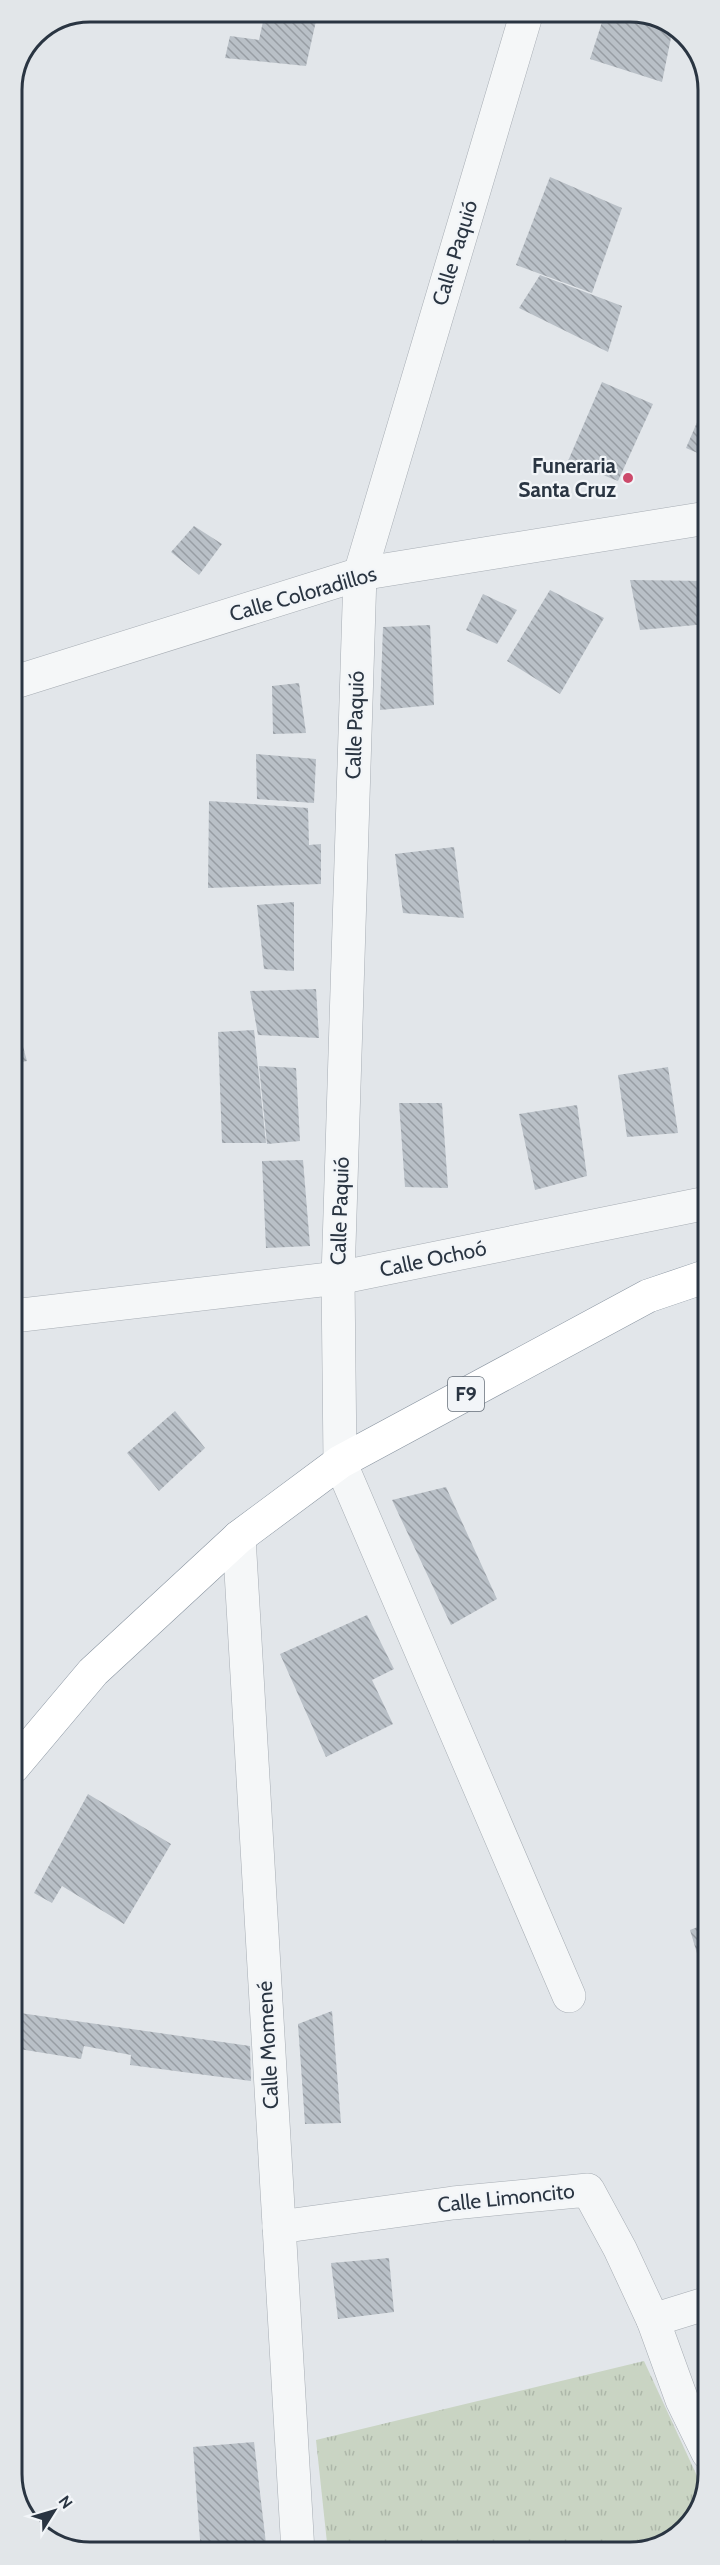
<svg xmlns="http://www.w3.org/2000/svg" width="720" height="2565" font-family="Cabin,sans-serif">
<style>
.grass{fill:url(#grass-tufts)}
.building{fill:url(#building-back-hatch)}
.lines{fill:none;stroke-linecap:round;stroke-linejoin:round}
.minor-casing{stroke:#a7adb4;stroke-width:34}
.highway-casing{stroke:#8a95a1;stroke-width:34}
.minor{stroke:#f5f7f8;stroke-width:33}
.highway{stroke:#fff;stroke-width:33}
.poi-dot{fill:#cc4a6b;stroke:#f2f5f8;stroke-width:2}
.labels{text-anchor:middle;stroke-width:4.5;stroke-linejoin:round;paint-order:stroke}
.shield{fill:#f2f5f8;stroke:#666f79;stroke-width:1.5}
.shield-label{font-size:20px;font-weight:bold;fill:#2a3542}
.street-label{font-size:21px;fill:#2a3542;stroke:#f2f5f8}
.poi-label{font-size:21px;font-weight:bold;fill:#2a3542;stroke:#f2f5f8;text-anchor:end}
.rim{fill:none;stroke:#2a3542;stroke-width:3}
</style>
<defs>
<pattern id="grass-tufts" width="24" height="20" patternUnits="userSpaceOnUse" patternTransform="scale(1.5)"><rect width="24" height="20" fill="#c9d4c3"/><path d="M3 7l-1-3M5 7V3M7 7l1-3M15 17l-1-3M17 17v-4M19 17l1-3" fill="none" stroke="#adb7a9"/></pattern>
<pattern id="building-back-hatch" width="6" height="6" patternUnits="userSpaceOnUse" patternTransform="scale(1.5)"><rect width="6" height="6" fill="#b9c0c7"/><path d="M-1 5l2 2M0 0l6 6M5-1l2 2" fill="none" stroke="#979da3"/></pattern>
</defs>
<rect width="100%" height="100%" fill="#e2e6ea"/>
<path class="grass" d="M644 2361 703 2489 689 2526 646 2551 328 2552 316 2440Z"/>
<g class="building">
<path d="M265 12H318L306 66 225 58 230 36 259 40Z"/>
<path d="M605 13H640L673 28 662 82 590 59Z"/>
<path d="M550 177 622 208 592 293 516 265Z"/>
<path d="M540 275 622 306 608 352 519 308Z"/>
<path d="M602 382 653 404 618 481 568 461Z"/>
<path d="M707 399V457L686 448Z"/>
<path d="M194 526 222 544 199 575 171 552Z"/>
<path d="M630 580 707 581V624L640 630Z"/>
<path d="M550 590 604 618 560 694 507 661Z"/>
<path d="M483 594 517 610 497 644 466 630Z"/>
<path d="M430 625 434 705 380 710 383 627Z"/>
<path d="M299 683 306 733 273 734 272 686Z"/>
<path d="M256 754 316 759 314 803 257 799Z"/>
<path d="M209 801 308 808 309 845 321 844V884L208 888Z"/>
<path d="M454 847 464 918 403 913 395 854Z"/>
<path d="M294 902V971L264 969 257 905Z"/>
<path d="M316 989 319 1038 258 1035 250 991Z"/>
<path d="M13 1010 27 1061 13 1064Z"/>
<path d="M254 1030 266 1143H222L218 1032Z"/>
<path d="M259 1066 296 1068 300 1141 267 1144Z"/>
<path d="M668 1067 678 1133 627 1137 618 1075Z"/>
<path d="M399 1103H442L448 1188 405 1187Z"/>
<path d="M577 1105 587 1176 535 1190 519 1114Z"/>
<path d="M303 1160 310 1246 266 1248 262 1161Z"/>
<path d="M175 1411 205 1448 159 1491 127 1453Z"/>
<path d="M446 1487 497 1599 451 1625 392 1500Z"/>
<path d="M367 1615 394 1669 372 1680 393 1724 326 1757 280 1654Z"/>
<path d="M88 1794 171 1844 124 1924 62 1886 52 1903 34 1893Z"/>
<path d="M708 1923V1987H707L690 1930Z"/>
<path d="M332 2011 341 2123 305 2124 298 2024Z"/>
<path d="M13 2012 250 2046 251 2081 130 2065 131 2055 84 2046 81 2059 13 2048Z"/>
<path d="M389 2258 394 2312 338 2319 331 2263Z"/>
<path d="M254 2442 267 2552 201 2553 193 2447Z"/>
</g>
<g class="lines">
<defs>
<g id="minor">
<path d="M527 12 360 574 338 1278 340 1462 569 1996"/>
<path d="M12 683 360 574 707 518"/>
<path d="M13 1316 338 1278 707 1203"/>
<path d="M239 1537 298 2552"/>
<path d="M279 2227 453 2203 588 2190 620 2249 653 2320 682 2400 708 2453"/>
<path d="M653 2320 708 2303"/>
</g>
<path id="highway" d="M13 1767 93 1672 239 1537 340 1462 648 1296 707 1276"/>
</defs>
<use href="#minor" class="minor-casing"/>
<use href="#highway" class="highway-casing"/>
<use href="#minor" class="minor"/>
<use href="#highway" class="highway"/>
</g>
<circle class="poi-dot" cx="628" cy="478" r="6"/>
<g class="labels">
<rect class="shield" x="448" y="1377" width="36" height="34" rx="4.5"/>
<g class="shield-label">
<text x="466" y="1401">F9</text>
</g>
<g class="street-label">
<text transform="translate(455 253) rotate(-73)" y="7">Calle Paquió</text>
<text transform="translate(303 594) rotate(-16)" y="7">Calle Coloradillos</text>
<text transform="translate(355 725) rotate(-88)" y="7">Calle Paquió</text>
<text transform="translate(340 1211) rotate(-88)" y="7">Calle Paquió</text>
<text transform="translate(433 1259) rotate(-12)" y="7">Calle Ochoó</text>
<text transform="translate(268 2045) rotate(-93)" y="7">Calle Momené</text>
<text transform="translate(506 2198) rotate(-6)" y="7">Calle Limoncito</text>
</g>
<g class="poi-label">
<text x="616" y="473">Funeraria<tspan x="616" dy="24">Santa Cruz</tspan></text>
</g>
</g>
<path d="M0 0H720V2565H0ZM90 22H630A68 68 0 0 1 698 90V2474A68 68 0 0 1 630 2542H90A68 68 0 0 1 22 2474V90A68 68 0 0 1 90 22Z" fill="#e2e6e9" fill-rule="evenodd"/>
<path class="rim" d="M90 22H630A68 68 0 0 1 698 90V2474A68 68 0 0 1 630 2542H90A68 68 0 0 1 22 2474V90A68 68 0 0 1 90 22Z"/>
<g transform="translate(54 2511) rotate(53)" stroke="#f2f5f8" stroke-width="4.5" paint-order="stroke">
<path d="M0-4.5L10 22L0 15L-10 22Z" fill="#2a3542"/>
<text y="-9" font-size="16" font-weight="bold" text-anchor="middle" fill="#2a3542">N</text>
</g>
</svg>
